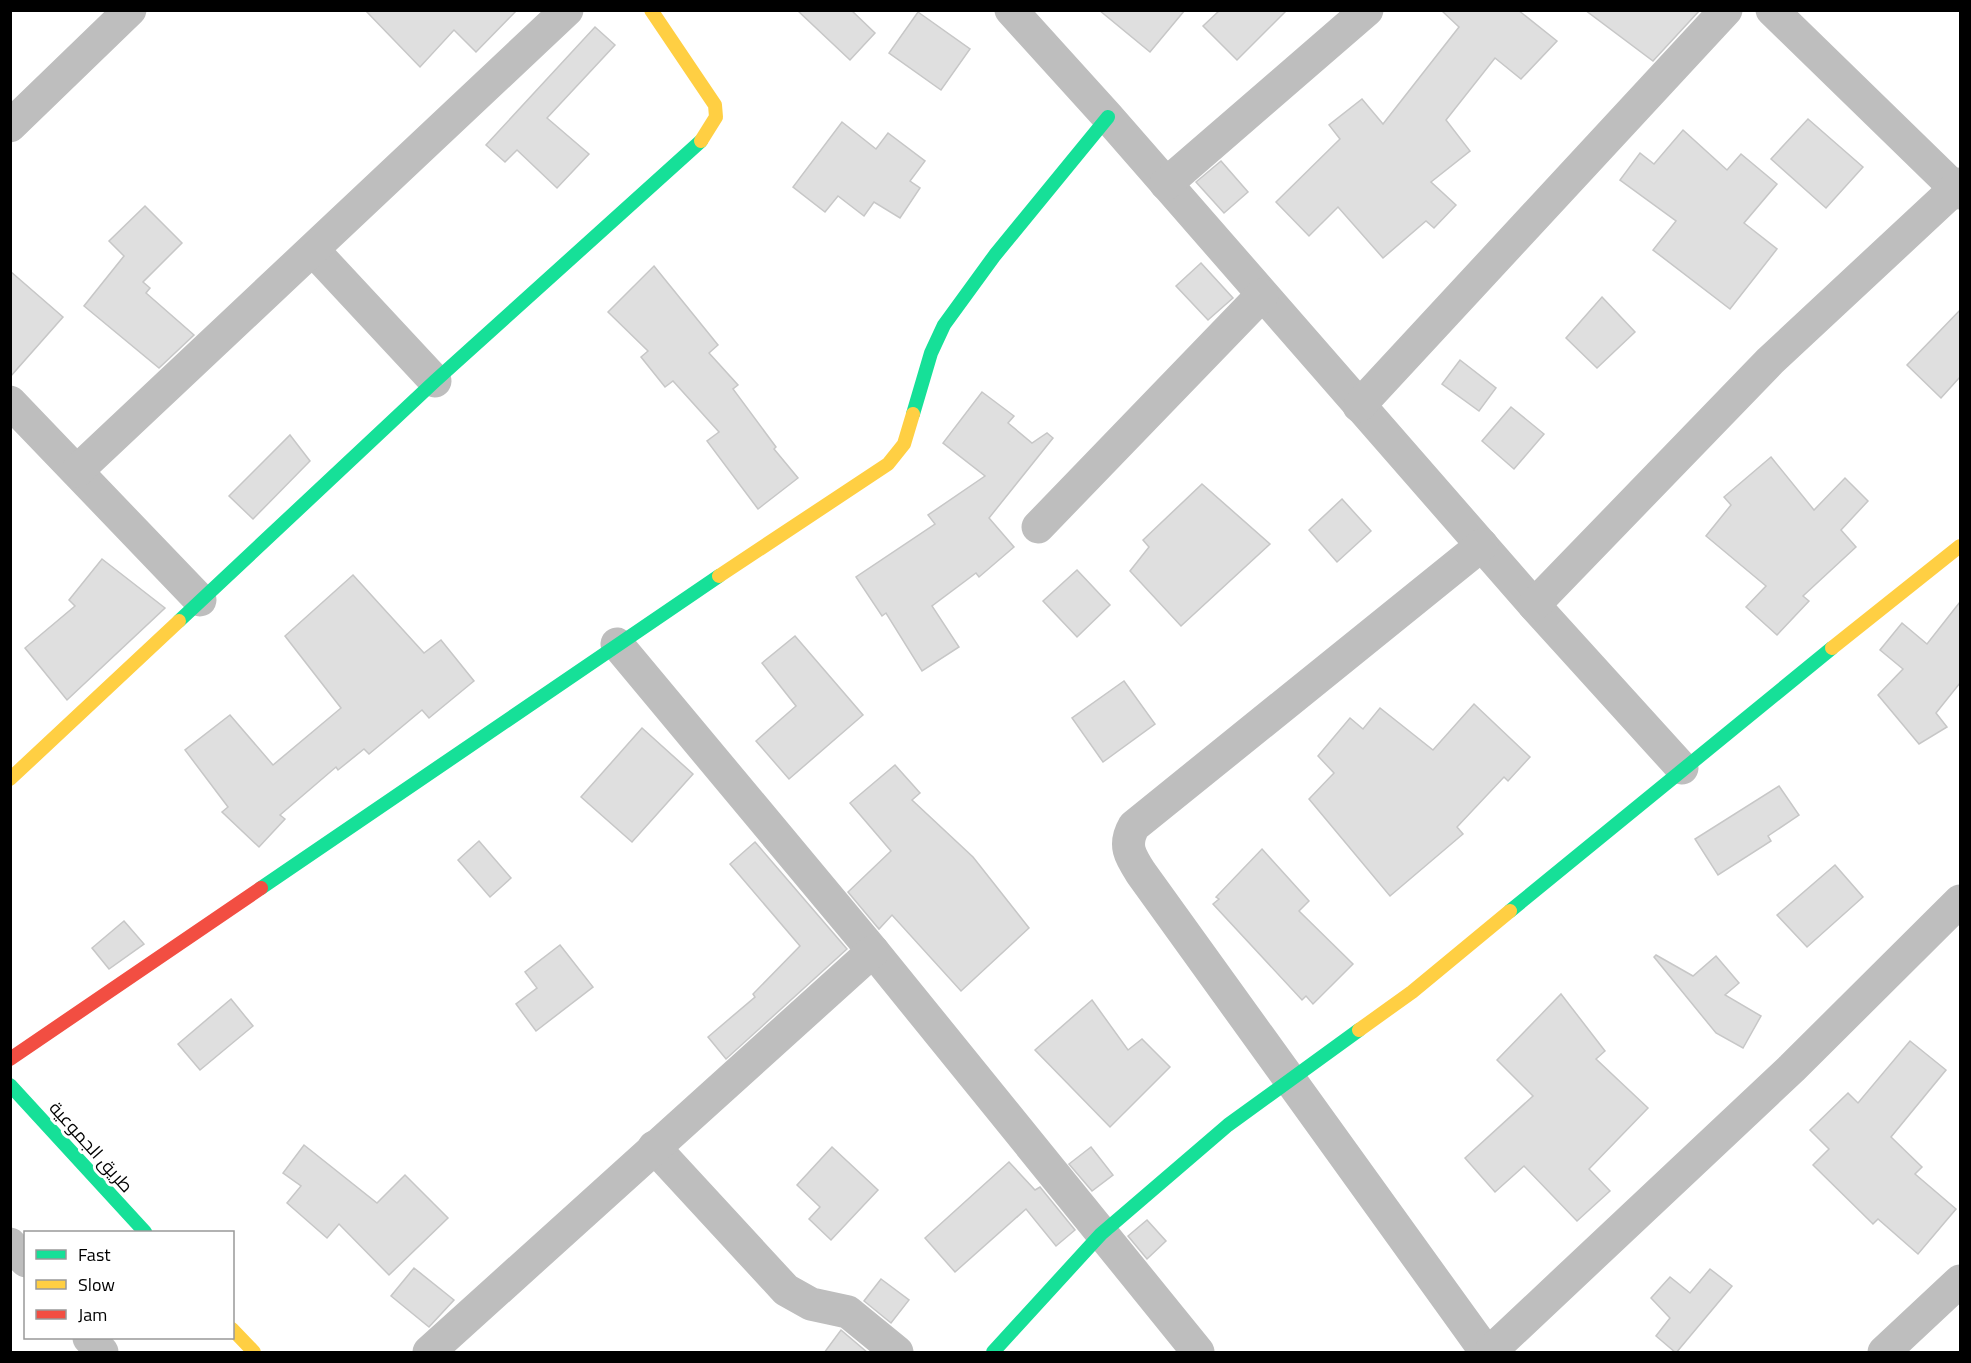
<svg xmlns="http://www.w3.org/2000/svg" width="1971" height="1363" font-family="'Titillium Web',Cairo,sans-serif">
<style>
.building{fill:#dfdfdf;stroke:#c7c7c7;stroke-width:1.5}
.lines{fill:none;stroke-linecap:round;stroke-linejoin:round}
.street{stroke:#bebebe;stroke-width:33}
.fast{stroke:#16e098;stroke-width:14}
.slow{stroke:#ffcf43;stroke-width:14}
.jam{stroke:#f24e42;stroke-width:14}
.labels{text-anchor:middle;stroke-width:6;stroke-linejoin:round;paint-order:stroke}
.street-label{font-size:18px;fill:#000;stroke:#fff}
</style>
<rect width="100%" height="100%" fill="#fff"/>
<g class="building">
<path d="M365 10H517L476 52 454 30 420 67Z"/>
<path d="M797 10H851L875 33 850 60Z"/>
<path d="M1099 10H1185L1150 52Z"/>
<path d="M1220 10H1287L1237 60 1203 26Z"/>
<path d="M1441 10H1518L1557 41 1521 79 1495 58 1446 120 1470 151 1431 182 1456 205 1434 228 1426 221 1383 258 1338 207 1309 236 1276 202 1340 139 1329 125 1362 99 1383 124 1459 27Z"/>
<path d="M1585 10H1700L1653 61Z"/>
<path d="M918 12 970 49 941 90 889 53Z"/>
<path d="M595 27 615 45 547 118 589 154 557 188 517 150 505 162 486 145Z"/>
<path d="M1808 119 1863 167 1826 208 1771 159Z"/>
<path d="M842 122 876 149 888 133 925 161 910 181 920 188 900 218 874 202 864 216 838 196 825 212 793 187Z"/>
<path d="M1683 130 1727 170 1741 154 1777 184 1744 223 1777 249 1730 309 1653 250 1676 221 1620 180 1640 153 1654 164Z"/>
<path d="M1221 161 1248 192 1224 213 1196 182Z"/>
<path d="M145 206 182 243 143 282 150 288 146 293 194 335 159 368 84 306 124 256 109 241Z"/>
<path d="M1201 263 1233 298 1208 320 1176 286Z"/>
<path d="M654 266 718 345 709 353 738 385 733 389 776 447 774 449 798 478 758 509 707 441 719 432 673 381 665 387 641 357 648 351 608 312Z"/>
<path d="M10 271 63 317 10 377Z"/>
<path d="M1602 297 1635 332 1597 368 1566 338Z"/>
<path d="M1960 310V377L1941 398 1907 365Z"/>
<path d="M1460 360 1496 388 1479 411 1442 384Z"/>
<path d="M982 392 1014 416 1008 423 1032 443 1047 433 1053 438 989 518 1014 547 979 577 976 573 932 606 959 647 922 671 886 613 882 616 856 577 935 524 928 515 985 476 943 443Z"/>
<path d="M1511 407 1544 434 1514 469 1482 441Z"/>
<path d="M290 435 310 461 253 519 229 496Z"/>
<path d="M1771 457 1814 510 1845 478 1868 501 1841 530 1856 547 1803 596 1809 601 1777 635 1746 607 1766 586 1706 536 1731 505 1724 497Z"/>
<path d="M1202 484 1270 544 1181 626 1130 571 1149 547 1143 540Z"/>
<path d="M1342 499 1371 531 1337 562 1309 530Z"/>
<path d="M102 559 165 608 67 700 25 648 75 606 69 600Z"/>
<path d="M1077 570 1110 605 1077 637 1043 601Z"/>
<path d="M353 575 424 653 441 640 474 681 429 718 422 710 369 754 364 749 338 770 336 767 280 815 285 819 259 847 222 812 228 807 185 750 230 715 273 765 341 708 285 636Z"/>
<path d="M1960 602V683L1936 713 1947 727 1919 744 1878 695 1903 669 1880 650 1902 623 1927 644Z"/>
<path d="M795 636 863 715 789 779 756 741 796 706 762 663Z"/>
<path d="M1124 681 1155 724 1103 762 1072 718Z"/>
<path d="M1474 704 1530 757 1508 781 1504 777 1457 827 1463 834 1390 896 1309 799 1334 773 1318 756 1350 718 1363 729 1380 708 1433 750Z"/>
<path d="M642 728 693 774 632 842 581 797Z"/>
<path d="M895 765 920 793 912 800 973 857 1029 928 961 991 892 915 879 929 848 892 891 851 850 803Z"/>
<path d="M1779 786 1799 815 1768 836 1771 841 1718 875 1695 839Z"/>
<path d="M479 841 511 878 490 897 458 860Z"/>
<path d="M755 842 847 949 726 1059 708 1037 755 997 753 994 800 946 730 864Z"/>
<path d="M1262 849 1309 901 1299 911 1353 964 1313 1004 1306 996 1302 1000 1213 904 1219 899 1216 897Z"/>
<path d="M1835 865 1863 897 1807 947 1777 915Z"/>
<path d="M124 921 144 944 109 969 92 948Z"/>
<path d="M560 945 593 987 536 1031 516 1004 537 988 525 972Z"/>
<path d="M1656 955 1693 976 1716 956 1739 983 1725 995 1761 1016 1743 1048 1716 1033 1654 957Z"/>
<path d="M1561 994 1605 1051 1596 1059 1648 1108 1589 1169 1610 1191 1577 1221 1524 1166 1495 1192 1465 1158 1533 1096 1497 1060Z"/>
<path d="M231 999 253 1026 200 1070 178 1044Z"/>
<path d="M1092 1000 1128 1050 1142 1039 1170 1067 1110 1127 1035 1050Z"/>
<path d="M1910 1041 1946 1070 1891 1137 1922 1167 1915 1174 1956 1209 1918 1254 1878 1219 1873 1224 1813 1165 1829 1149 1810 1130 1848 1093 1858 1103Z"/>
<path d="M304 1145 377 1203 405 1175 448 1218 389 1275 339 1224 327 1238 287 1203 301 1186 283 1173Z"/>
<path d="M832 1147 878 1190 831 1240 809 1219 820 1207 797 1185Z"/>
<path d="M1091 1147 1113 1175 1092 1191 1069 1164Z"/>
<path d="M1009 1162 1035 1190 1040 1187 1075 1230 1056 1246 1026 1209 955 1272 925 1238Z"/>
<path d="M1147 1220 1166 1241 1147 1259 1128 1236Z"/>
<path d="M414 1268 454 1300 429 1327 391 1296Z"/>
<path d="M1710 1269 1732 1286 1676 1353 1656 1336 1670 1318 1651 1298 1670 1277 1690 1293Z"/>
<path d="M881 1279 909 1300 891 1323 864 1301Z"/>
<path d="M841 1330 868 1353H824Z"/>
</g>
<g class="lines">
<g class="street">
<path d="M1011 10 1108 117 1534 605 1682 768"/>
<path d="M1772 10 1960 193"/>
<path d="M10 126 130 10"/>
<path d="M1166 184 1367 10"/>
<path d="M313 250 435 381"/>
<path d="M10 402 200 600"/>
<path d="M1359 406 1726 10"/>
<path d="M77 471 567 10"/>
<path d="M1038 527 1262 295"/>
<path d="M1482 545 1134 826C1123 845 1130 856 1141 873L1486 1352"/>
<path d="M1534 605 1770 361 1960 184"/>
<path d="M617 644 873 951 1198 1352"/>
<path d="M654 1147 786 1290 811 1304 848 1312 897 1352"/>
<path d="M10 1244 26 1261"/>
<path d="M89 1338 102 1352"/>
<path d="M429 1352 873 951"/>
<path d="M1490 1352 1792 1068 1960 901"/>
<path d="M1884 1352 1960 1281"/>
</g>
<g class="fast">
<path d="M913 414 931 353 944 325 995 255 1108 117"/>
<path d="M179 621 435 381 701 141"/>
<path d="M261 888 719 576"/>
<path d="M1510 911 1832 648"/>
<path d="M10 1085 145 1232"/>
<path d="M993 1352 1101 1234 1228 1125 1359 1030"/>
</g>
<g class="slow">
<path d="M651 10 715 105 716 117 701 141"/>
<path d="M719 576 888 464 904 444 913 414"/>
<path d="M1832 648 1960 546"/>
<path d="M10 779 179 621"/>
<path d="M1359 1030 1412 992 1510 911"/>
<path d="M232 1329 254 1352"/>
</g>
<path class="jam" d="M10 1059 261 888"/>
</g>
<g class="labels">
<g class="street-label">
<text transform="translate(91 1147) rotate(48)" y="6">طريق الجموعية</text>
</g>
</g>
<rect width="1971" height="1363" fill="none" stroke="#000000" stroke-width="24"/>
<rect x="24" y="1231" width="210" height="108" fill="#ffffff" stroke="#999999" stroke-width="1.5"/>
<rect x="36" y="1250" width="30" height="9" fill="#16e098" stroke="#999999" stroke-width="1.5"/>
<text x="78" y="1261" font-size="18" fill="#000000">Fast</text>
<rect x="36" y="1280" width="30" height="9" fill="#ffcf43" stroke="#999999" stroke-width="1.5"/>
<text x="78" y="1291" font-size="18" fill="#000000">Slow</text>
<rect x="36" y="1310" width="30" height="9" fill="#f24e42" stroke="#999999" stroke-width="1.5"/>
<text x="78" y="1321" font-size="18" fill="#000000">Jam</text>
</svg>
